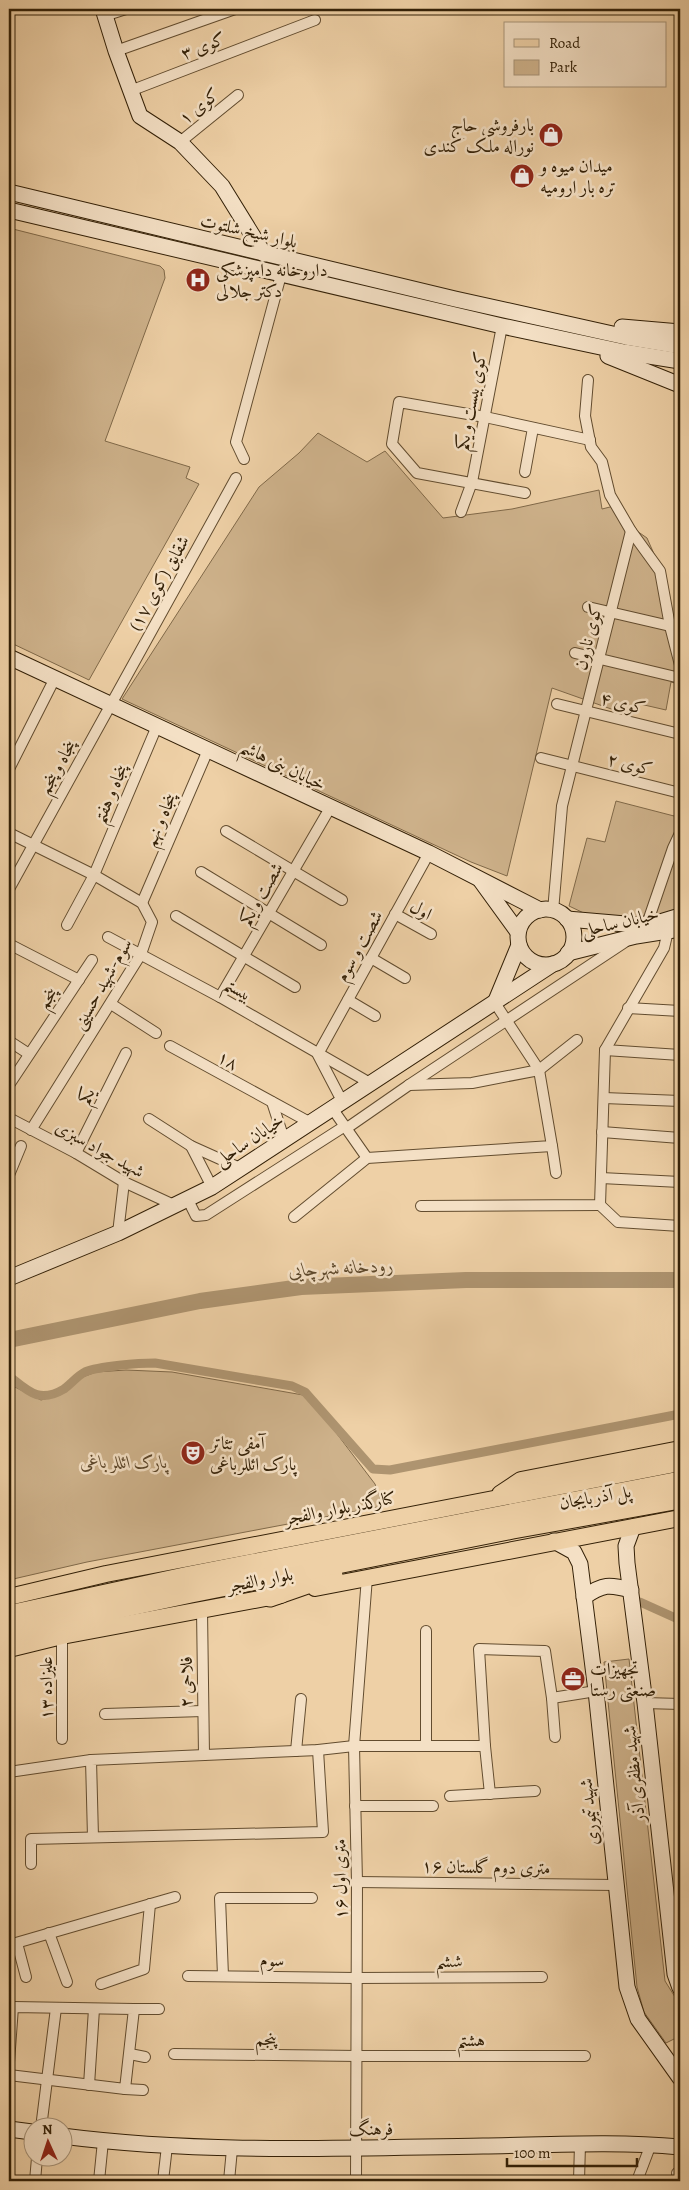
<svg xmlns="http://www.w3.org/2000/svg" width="689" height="2190" font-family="Alegreya,Amiri,serif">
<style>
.green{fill:#ceb28b;stroke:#806949}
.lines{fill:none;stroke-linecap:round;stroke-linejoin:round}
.canal{stroke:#ae9470;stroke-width:9}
.river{stroke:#ae9470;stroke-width:16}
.street-casing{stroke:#624c2f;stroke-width:12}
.secondary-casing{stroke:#332007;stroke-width:17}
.primary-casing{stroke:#332007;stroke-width:18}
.highway-casing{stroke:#332007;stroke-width:21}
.street{stroke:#f4e0c5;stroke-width:10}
.secondary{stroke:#f4e0c5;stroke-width:15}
.primary{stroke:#eed0a6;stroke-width:16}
.highway{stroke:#eed0a6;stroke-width:19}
.labels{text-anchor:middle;stroke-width:5;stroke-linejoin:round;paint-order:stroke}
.street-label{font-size:18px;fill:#332007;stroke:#f4e0c5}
.poi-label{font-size:18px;fill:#332007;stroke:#f4e0c5;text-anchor:start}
.park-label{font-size:18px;font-style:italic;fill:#5a4428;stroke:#f4e0c5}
.water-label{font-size:19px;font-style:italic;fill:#5e492c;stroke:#f4e0c5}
</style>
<rect width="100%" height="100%" fill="#eed0a6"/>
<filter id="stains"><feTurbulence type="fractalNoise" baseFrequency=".004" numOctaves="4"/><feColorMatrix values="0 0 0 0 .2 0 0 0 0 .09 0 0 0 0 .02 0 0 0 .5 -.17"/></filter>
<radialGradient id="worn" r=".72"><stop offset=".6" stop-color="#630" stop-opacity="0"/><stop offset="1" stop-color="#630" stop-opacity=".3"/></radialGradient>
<g class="green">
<path d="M9 228 160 266 164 270 165 278 105 441 190 467 186 478 199 484 89 680 9 642Z"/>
<path d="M318 433 367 462 385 451 443 518 512 509 599 490 602 509 614 506 624 522 647 538 662 572 671 623 680 640V690L678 684 671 682 666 710 640 704 631 716 552 688 507 876 471 862 122 699 259 487 299 453Z"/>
<path d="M616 801 674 816 680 808V923L588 915 569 906 587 838 605 842Z"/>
<path d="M126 1370 172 1372 303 1395 334 1430 375 1484 383 1506 87 1562 9 1580V1390L13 1386 41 1400 55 1396 80 1378 96 1372Z"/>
<path d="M629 1659 665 1981 680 2005V2036L666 2043 644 2012 637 1987 604 1662Z"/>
</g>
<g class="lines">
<g class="canal">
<path d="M9 1376C28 1391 39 1404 64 1389 71 1384 77 1376 85 1372 99 1366 139 1363 155 1363L292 1386 305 1392 373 1469 390 1470 680 1414"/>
<path d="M640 1602 680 1620"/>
</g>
<path class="river" d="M9 1340 200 1301 301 1287 466 1280H680"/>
<defs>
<g id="street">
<path d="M104 16 126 9"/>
<path d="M116 51 235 9"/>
<path d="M130 91 315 20"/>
<path d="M180 142 238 95"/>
<path d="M588 380 585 416 591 447 602 462 610 495 631 531 660 571 670 626 680 665"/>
<path d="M244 459 236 442 281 275"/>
<path d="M525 472 533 428"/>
<path d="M525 493 417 473 392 444 399 402 485 417 590 440"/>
<path d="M461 512 472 482 502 326"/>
<path d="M588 607 670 626"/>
<path d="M575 653 680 678"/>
<path d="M557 704 680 734"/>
<path d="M541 758 680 793"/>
<path d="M9 769 55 678"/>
<path d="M226 831 342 900"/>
<path d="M9 833 94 875 142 903 152 922 141 954 31 1130"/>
<path d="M201 872 321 945"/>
<path d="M9 889 236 478"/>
<path d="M142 903 208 750"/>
<path d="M553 911 562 806 631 531"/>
<path d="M395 914 431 934"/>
<path d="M176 916 295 987"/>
<path d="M647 924 673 848 680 833"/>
<path d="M67 925 94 875 157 726"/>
<path d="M108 937 220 997 370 1083"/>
<path d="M9 944 79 980"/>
<path d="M371 958 405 978"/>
<path d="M220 997 330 808"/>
<path d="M348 1000 375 1016"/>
<path d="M111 1004 156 1033"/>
<path d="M628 1008 680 1011"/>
<path d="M9 1041 29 1054"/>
<path d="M170 1046 309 1122"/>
<path d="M605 1050 680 1055"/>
<path d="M318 1054 429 853"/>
<path d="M318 1055 342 1101"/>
<path d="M9 1085 92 960"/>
<path d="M409 1085 625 942"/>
<path d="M604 1098 680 1101"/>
<path d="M272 1102 284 1139"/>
<path d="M332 1108 367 1158"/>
<path d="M9 1118 76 1153 124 1182 176 1206"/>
<path d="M149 1119 191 1146 240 1168"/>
<path d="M347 1128 409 1085 472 1083 539 1070 577 1040"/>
<path d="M602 1132 680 1138"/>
<path d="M191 1146 212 1187"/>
<path d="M552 1146 556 1173"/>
<path d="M76 1153 126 1053"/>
<path d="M9 1175 21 1146"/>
<path d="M601 1178 680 1182"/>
<path d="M188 1200 196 1216 206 1215 345 1126"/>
<path d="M600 1205 618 1222 680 1226"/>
<path d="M421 1206 600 1205 605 1050 664 948 668 931"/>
<path d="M294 1217 367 1158 552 1146 539 1070 495 1003"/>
<path d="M118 1233 124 1182"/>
<path d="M202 1610 204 1755"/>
<path d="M426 1631V1745"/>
<path d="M62 1636V1739"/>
<path d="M552 1698 596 1691"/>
<path d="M645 1703 680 1704"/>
<path d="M105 1714 203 1711"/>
<path d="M485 1746 479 1649 545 1651 552 1698 555 1737"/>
<path d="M296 1751 301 1699"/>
<path d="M9 1772 91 1760"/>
<path d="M450 1796 535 1791"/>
<path d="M355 1806H433"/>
<path d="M93 1837 91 1760 318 1750 354 1746H485L490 1794"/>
<path d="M31 1864V1839L323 1832 318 1750"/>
<path d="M357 1882 615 1885"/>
<path d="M49 1933 67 1982"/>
<path d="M17 1943 26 1977"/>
<path d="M9 1945 175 1897"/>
<path d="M188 1976 356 1978 542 1977"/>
<path d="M223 1976 220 1898H312"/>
<path d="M101 1984 144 1969 150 1904"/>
<path d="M134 2009H159"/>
<path d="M130 2054 145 2057"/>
<path d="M174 2054 358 2056H585"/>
<path d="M9 2062 13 2007 134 2009 125 2089 9 2075"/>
<path d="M89 2085 94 2009"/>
<path d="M125 2089 143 2090"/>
<path d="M41 2128 56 2008"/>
<path d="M677 2173 680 2177"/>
<path d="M35 2181 37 2158"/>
<path d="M99 2181 103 2141"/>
<path d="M163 2181 167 2146"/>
<path d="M229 2181 232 2149"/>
<path d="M356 2181 357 1882 354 1746 367 1577"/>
<path d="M579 2181 580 2144"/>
<path d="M637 2181 651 2144"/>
</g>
<g id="secondary">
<path d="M103 9 116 51 140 116 180 142 222 186 264 254"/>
<path d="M9 192 455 299 626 337 680 346"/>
<path d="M9 210 502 326 624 352 680 361"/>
<path d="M622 327 680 332"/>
<path d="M608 356 680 385"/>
<path d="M9 657 429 853 540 910"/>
<path d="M481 881 518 932"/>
<circle cx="546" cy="937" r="28"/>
<path d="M567 919 637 925 657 923 680 916"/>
<path d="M568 953 636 936 680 929"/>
<path d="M495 1003 519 945"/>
<path d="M9 1278 118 1233 212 1187 553 964"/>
<path d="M633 1527 626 1546 627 1563 645 1703 675 1974 680 1988"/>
<path d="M554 1541 574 1552 580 1564 596 1691 627 1987 638 2019 680 2078"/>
<path d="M584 1597C603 1584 609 1584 631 1590"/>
<path d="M9 2129 32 2132"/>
<path d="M62 2136C202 2154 343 2148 483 2146 549 2145 615 2141 680 2147"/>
</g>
<g id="primary">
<path d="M500 1494 521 1480 680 1449"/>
<path d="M315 1588 680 1518"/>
<path d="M9 1597 106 1574 680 1463"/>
<path d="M9 1649 62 1636 281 1595"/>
</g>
<g id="highway">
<path d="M270 1597 333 1575"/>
<path d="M9 1615 189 1576 680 1481"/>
<path d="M9 1632 191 1593 513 1529 680 1499"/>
</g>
</defs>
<use href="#street" class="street-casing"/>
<use href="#secondary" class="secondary-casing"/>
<use href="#primary" class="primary-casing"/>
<use href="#highway" class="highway-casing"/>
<use href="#street" class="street"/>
<use href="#secondary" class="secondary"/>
<use href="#primary" class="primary"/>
<use href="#highway" class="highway"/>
</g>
<defs>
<symbol id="shop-disc" viewBox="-11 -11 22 22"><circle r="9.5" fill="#8f2418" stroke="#f4e0c5"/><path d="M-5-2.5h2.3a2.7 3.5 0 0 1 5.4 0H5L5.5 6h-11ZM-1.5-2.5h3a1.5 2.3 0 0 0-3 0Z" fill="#fff"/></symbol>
<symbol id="hospital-disc" viewBox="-11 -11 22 22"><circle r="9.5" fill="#8f2418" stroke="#f4e0c5"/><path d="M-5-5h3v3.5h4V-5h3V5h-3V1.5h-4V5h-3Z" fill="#fff"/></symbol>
<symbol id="theatre-disc" viewBox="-11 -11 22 22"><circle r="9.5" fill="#8f2418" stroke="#f4e0c5"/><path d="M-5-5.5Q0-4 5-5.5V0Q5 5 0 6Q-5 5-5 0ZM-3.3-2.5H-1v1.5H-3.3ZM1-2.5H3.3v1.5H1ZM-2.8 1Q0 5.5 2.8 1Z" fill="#fff"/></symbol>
<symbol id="office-disc" viewBox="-11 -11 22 22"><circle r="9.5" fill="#8f2418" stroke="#f4e0c5"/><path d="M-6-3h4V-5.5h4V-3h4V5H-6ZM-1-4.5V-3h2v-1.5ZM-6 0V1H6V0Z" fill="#fff"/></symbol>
</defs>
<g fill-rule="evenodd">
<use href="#shop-disc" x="537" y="121" width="28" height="28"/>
<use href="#shop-disc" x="508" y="162" width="28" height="28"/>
<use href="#hospital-disc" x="184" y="266" width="28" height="28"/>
<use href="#theatre-disc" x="179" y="1439" width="28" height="28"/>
<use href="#office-disc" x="559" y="1665" width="28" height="28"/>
</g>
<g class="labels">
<g class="street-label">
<text transform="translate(203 46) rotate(-21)" y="6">کوی ۳</text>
<text transform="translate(199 106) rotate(-39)" y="6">کوی ۱</text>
<text transform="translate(249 231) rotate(13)" y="6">بلوار شیخ شلتوت</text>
<text transform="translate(471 401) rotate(-79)" y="6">کوی بیست و یکم</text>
<text transform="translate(159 583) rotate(-61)" y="6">شقایق (کوی ۱۷)</text>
<text transform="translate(588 637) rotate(-76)" y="6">کوی نارون</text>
<text transform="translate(623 703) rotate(14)" y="6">کوی ۴</text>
<text transform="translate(630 764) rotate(14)" y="6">کوی ۲</text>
<text transform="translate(283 765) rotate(26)" y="6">خیابان بنی هاشم</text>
<text transform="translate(57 767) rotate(-61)" y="6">پنجاه و پنجم</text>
<text transform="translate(110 794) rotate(-67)" y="6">پنجاه و هفتم</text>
<text transform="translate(160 820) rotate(-67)" y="6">پنجاه و نهم</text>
<text transform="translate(261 894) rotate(-60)" y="6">شصت و یکم</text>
<text transform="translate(421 910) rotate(29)" y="6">اول</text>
<text transform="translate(620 922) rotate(-13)" y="6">خیابان ساحلی</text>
<text transform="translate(359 946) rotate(-61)" y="6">شصت و سوم</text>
<text transform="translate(102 984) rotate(-60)" y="6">سوم-شهید حسینی</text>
<text transform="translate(238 989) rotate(30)" y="6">بیستم</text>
<text transform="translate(47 998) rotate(-56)" y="6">پنجم</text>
<text transform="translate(228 1060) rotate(29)" y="6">۱۸</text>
<text transform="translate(86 1096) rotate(-63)" y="6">یکم</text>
<text transform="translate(249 1140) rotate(-34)" y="6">خیابان ساحلی</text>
<text transform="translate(100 1149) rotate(29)" y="6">شهید جواد سبزی</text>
<text transform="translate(595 1497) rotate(-10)" y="6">پل آذربایجان</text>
<text transform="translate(340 1508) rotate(-11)" y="6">کنارگذر بلوار والفجر</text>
<text transform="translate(260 1580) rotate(-11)" y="6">بلوار والفجر</text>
<text transform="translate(186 1682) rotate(-90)" y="6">فلاحی ۲</text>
<text transform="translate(46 1688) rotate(-90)" y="6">۱۳ علیزاده</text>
<text transform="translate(634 1774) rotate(-96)" y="6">شهید مظفری آذر</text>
<text transform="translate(589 1812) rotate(-96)" y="6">شهید تیموری</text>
<text transform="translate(486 1867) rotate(1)" y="6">۱۶ متری دوم گلستان</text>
<text transform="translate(340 1879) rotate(-91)" y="6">۱۶ متری اول</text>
<text transform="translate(272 1960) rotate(1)" y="6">سوم</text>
<text x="449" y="1967">ششم</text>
<text transform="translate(266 2039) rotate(1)" y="6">پنجم</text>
<text x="471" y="2046">هشتم</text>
<text transform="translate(371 2129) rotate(-1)" y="6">فرهنگ</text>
</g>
<g class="poi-label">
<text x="534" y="131" text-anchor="end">بارفروشی حاج<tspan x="534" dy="21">نوراله ملک کندی</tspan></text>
<text x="540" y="172">میدان میوه و<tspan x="540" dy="21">تره بار ارومیه</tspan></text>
<text x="216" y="276">داروخانه دامپزشکی<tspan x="216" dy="21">دکتر جلالی</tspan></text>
<text x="210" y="1449">آمفی تئاتر<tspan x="210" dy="21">پارک ائللرباغی</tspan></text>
<text x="590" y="1675">تجهیزات<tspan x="590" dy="21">صنعتی رستا</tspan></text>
</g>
<g class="park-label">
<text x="124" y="1468">پارک ائللر باغی</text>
</g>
<g class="water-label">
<text transform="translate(341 1267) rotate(-3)" y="7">رودخانه شهرچایی</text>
</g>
</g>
<rect width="689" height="2190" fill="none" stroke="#eed0a6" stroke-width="30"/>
<rect x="10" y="10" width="669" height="2170" fill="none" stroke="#332007" stroke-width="2.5"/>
<rect x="15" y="15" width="659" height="2160" fill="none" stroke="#332007"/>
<rect x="504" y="22" width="162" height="65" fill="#f4e0c5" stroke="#a79379"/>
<rect x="514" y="39" width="25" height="8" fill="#eed0a6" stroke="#a79379"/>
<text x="549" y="48" font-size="15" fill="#332007">Road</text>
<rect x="514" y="60" width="25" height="15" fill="#ceb28b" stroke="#a79379"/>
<text x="549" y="72" font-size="15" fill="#332007">Park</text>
<g transform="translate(48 2142) rotate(357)"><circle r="24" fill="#f4e0c5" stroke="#a79379"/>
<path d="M0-4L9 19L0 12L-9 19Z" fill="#8f2418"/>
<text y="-8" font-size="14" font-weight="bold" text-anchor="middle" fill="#332007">N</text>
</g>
<path d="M507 2158v8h130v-8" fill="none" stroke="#332007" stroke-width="2.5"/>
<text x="514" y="2158" font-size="15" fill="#332007" stroke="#f4e0c5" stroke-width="4" paint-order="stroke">100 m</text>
<rect width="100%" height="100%" filter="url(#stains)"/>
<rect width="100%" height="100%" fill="url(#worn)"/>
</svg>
